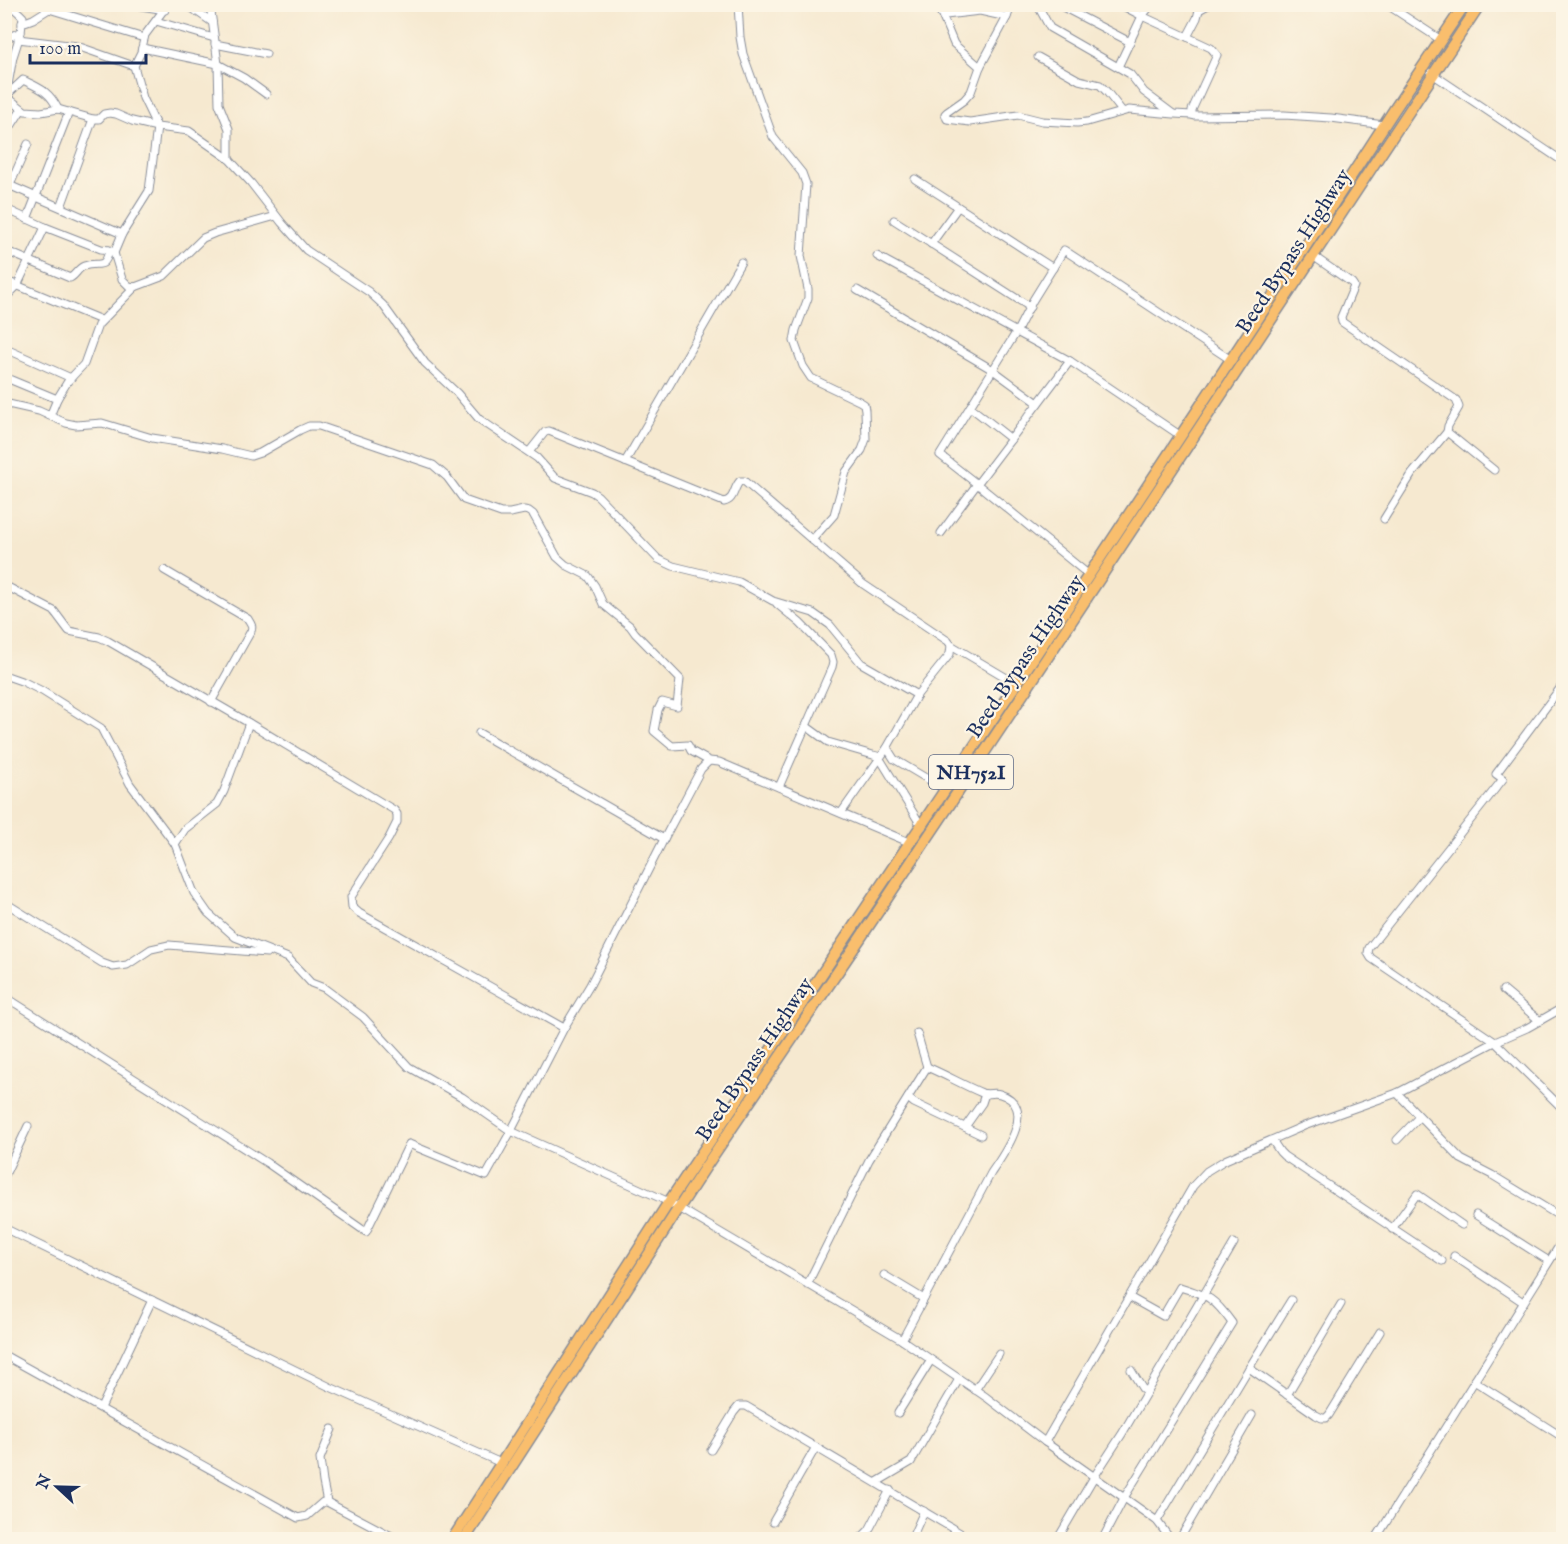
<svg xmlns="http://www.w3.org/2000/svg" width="1568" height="1544" font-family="'IM FELL English',serif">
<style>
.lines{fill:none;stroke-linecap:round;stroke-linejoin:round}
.minor-casing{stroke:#888c97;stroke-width:9}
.trunk-casing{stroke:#888c97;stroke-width:13}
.minor{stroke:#fff;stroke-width:7}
.trunk{stroke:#f9be6d;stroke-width:10}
.labels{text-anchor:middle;stroke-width:4.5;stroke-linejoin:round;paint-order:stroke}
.shield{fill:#fcf5e5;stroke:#5e6a86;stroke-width:1.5}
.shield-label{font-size:20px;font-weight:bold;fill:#1b2f5e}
.street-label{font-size:21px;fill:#1b2f5e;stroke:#fcf5e5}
</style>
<rect width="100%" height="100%" fill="#fcf5e5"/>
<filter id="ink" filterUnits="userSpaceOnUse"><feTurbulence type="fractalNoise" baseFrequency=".0167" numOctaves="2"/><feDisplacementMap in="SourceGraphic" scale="12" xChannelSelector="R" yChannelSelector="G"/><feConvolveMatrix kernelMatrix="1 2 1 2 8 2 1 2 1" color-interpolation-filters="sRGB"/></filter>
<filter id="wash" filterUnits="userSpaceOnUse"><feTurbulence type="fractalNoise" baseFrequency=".008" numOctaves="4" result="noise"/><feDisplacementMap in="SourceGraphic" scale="24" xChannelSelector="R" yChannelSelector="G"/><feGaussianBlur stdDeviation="1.35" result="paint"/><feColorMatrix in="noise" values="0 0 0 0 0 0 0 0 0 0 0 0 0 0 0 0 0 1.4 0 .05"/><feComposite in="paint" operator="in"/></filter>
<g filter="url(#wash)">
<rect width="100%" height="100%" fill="#f6e9d0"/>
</g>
<g filter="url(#ink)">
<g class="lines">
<defs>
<g id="minor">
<path d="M9 4 19 13 23 17 21 32 13 57 6 96 25 111 41 112 58 109 93 119H99L104 114 110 113 116 114 132 121 157 127 189 131 229 159 251 183 282 223 306 250 369 292 383 305 425 363 457 393 479 419 537 458 555 478 592 492 598 496 658 559 673 566 739 582 773 601 813 613 830 625 861 663 917 695 887 748 894 759 946 790"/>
<path d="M130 4 165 10"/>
<path d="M186 4 212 22"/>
<path d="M210 4 218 64 219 104 229 129V159"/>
<path d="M738 4 740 37 743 54 773 137 802 173 806 184 801 256 808 289V298L796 330 794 341 803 366 811 378 859 401 864 404 865 410 866 439 862 450 846 472 834 515 812 540"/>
<path d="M933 4 941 13 946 15 980 11 1007 17"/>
<path d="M1012 4 1007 17 980 67 971 92 964 100 947 112 945 114 947 119 970 122 1018 115 1042 121 1077 123 1087 122 1129 110 1174 114 1192 115"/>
<path d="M1037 4 1050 28 1130 74 1144 92 1172 113"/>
<path d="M1057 4 1130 42"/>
<path d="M1119 4 1142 16 1211 48 1217 55 1192 110V115L1195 116 1284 115 1331 118 1384 125"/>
<path d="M1386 4 1441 40"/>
<path d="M49 9 144 38"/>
<path d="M1199 10 1210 4"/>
<path d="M941 13 954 44 980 67"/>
<path d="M156 21 214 38"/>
<path d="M22 23 33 19 49 9 50 6"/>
<path d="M1187 37 1197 18 1199 10 1193 4"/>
<path d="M18 39 77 46 134 66"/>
<path d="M4 41 11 36 21 32"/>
<path d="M215 44 266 54"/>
<path d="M142 48 218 64 244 78 266 94"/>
<path d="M1038 57 1079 80 1100 85 1107 92 1122 111"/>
<path d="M1118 67 1142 16 1152 4"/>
<path d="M1431 73 1564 162"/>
<path d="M7 95 23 80C40 88 49 91 58 109"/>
<path d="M4 137 22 109"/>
<path d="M915 179 1053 268"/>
<path d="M4 183 122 234"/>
<path d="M10 185 28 144"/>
<path d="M61 207 93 119"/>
<path d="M4 208 45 227 101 249 109 250 114 253 122 279 129 286 135 287 164 276 203 238 215 233 276 216"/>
<path d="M27 219 69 112"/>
<path d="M894 220 1030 307"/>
<path d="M931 244 958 207"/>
<path d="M4 250 70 278C76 275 78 268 84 266 98 261 105 271 109 250"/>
<path d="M114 253 122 234 149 191 157 127 143 98 134 66 141 52 145 35 168 4"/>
<path d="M877 256 1070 361 1181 436"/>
<path d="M1313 256 1352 283 1354 286 1341 317 1342 322 1456 400 1459 407 1448 426 1447 432 1494 470"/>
<path d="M4 280 101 320"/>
<path d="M857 290 993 370 1038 403"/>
<path d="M4 299 17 286 45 227"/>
<path d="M4 348 71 378"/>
<path d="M1070 361 977 484 940 455 1017 331 1033 300 1064 250 1231 360"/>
<path d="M4 377 57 399 50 416 66 423 76 425 102 423 152 438 222 449 251 456 260 453 300 430 309 426H319L433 465 447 477 464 500 501 513H510L524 510 529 511 533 514 557 557 566 565 588 576 595 586 603 604 630 626 635 633 680 679 677 706 662 702 658 710 654 731 672 746 688 745 691 751 709 761"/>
<path d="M57 399 68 381 84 364 98 325 135 287"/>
<path d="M4 403 39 411 50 416"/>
<path d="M970 407 1011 439"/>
<path d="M529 452 545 432 549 431 724 502C735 500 733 488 740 481H744L863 584 948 641 951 645 950 654 917 695"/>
<path d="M625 462 741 262"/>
<path d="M1384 519 1412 474 1447 432"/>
<path d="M941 533 977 484 1089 575"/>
<path d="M164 570 248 619C251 624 253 626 251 631L211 702"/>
<path d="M4 585 54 611 69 631 99 637 108 641 249 723 394 810 397 814V822L389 838 351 897 352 907 359 913 564 1028"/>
<path d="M777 604 800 623 831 655 833 662 832 667 779 787"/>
<path d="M951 645 1017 684"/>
<path d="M4 675 24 682 42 691 101 728 130 784 175 844 194 893 208 913 235 937 288 958 311 983 324 988 363 1017 409 1067 462 1097 511 1131 564 1028 590 985 664 839 701 769 709 761 719 762 911 843"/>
<path d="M1564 683 1496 774 1503 779 1369 948 1368 953 1371 958 1495 1042 1564 1110"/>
<path d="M806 726 828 742 873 755 877 756 882 762 922 827"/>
<path d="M479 733 664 839"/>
<path d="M841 813 887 748"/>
<path d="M175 844 185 829 217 804 224 791 249 723"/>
<path d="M4 902 102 963 113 967 127 965 151 949 169 945 267 953"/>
<path d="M1503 990 1540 1021"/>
<path d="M4 996 267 1163 366 1232 409 1144 486 1176 511 1131 669 1202 902 1340 986 1397 1045 1442 1157 1521 1171 1540"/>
<path d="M1397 1093 1461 1159 1492 1175 1564 1219"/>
<path d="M908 1098 914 1103 981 1135"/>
<path d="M965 1127 982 1103 985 1094"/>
<path d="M1272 1140 1280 1152 1284 1156 1442 1261"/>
<path d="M1397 1140 1419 1117"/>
<path d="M4 1177 28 1126"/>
<path d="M1476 1215 1549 1261"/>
<path d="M4 1228 330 1387 501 1463"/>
<path d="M1392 1229 1417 1194 1462 1225"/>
<path d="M1454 1256 1523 1302"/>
<path d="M884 1275 924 1299"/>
<path d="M807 1285 869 1160 927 1067 917 1033"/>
<path d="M902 1340 991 1173C1004 1154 1039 1106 1000 1094 994 1092 988 1095 982 1093 963 1085 946 1075 927 1067"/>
<path d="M4 1355 298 1518 307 1516 323 1502H327L399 1540"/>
<path d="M1249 1368 1316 1415 1322 1418H1326L1329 1415 1380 1332"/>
<path d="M1131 1370 1142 1388 1147 1392"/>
<path d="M1474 1381 1564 1438"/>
<path d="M975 1390 999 1354"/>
<path d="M1287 1395 1341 1304"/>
<path d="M101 1408 152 1300"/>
<path d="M898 1413 931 1360"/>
<path d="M1045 1442 1193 1186 1207 1171 1225 1160 1304 1126 1397 1093 1495 1042 1527 1028 1564 1007"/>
<path d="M711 1450 734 1412 739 1406H746L972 1540"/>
<path d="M877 1482 911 1462 959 1379"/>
<path d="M327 1502 323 1482 320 1459 332 1429"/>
<path d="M1157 1521 1249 1368 1291 1300"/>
<path d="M773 1522 816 1447"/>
<path d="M859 1540 869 1530 890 1490"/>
<path d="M911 1540 924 1511"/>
<path d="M1057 1540 1094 1477 1122 1434 1234 1243"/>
<path d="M1102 1540 1124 1498 1232 1323C1214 1298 1209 1296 1180 1287L1163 1316 1129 1297"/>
<path d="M1179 1540 1252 1415"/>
<path d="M1375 1540 1564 1238"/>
</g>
<g id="trunk">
<path d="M452 1540 669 1202 1089 575 1311 238 1394 110 1465 4"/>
<path d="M464 1540 706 1166 849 955 988 747 1480 4"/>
</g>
</defs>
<use href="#minor" class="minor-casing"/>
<use href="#trunk" class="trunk-casing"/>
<use href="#minor" class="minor"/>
<use href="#trunk" class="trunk"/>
</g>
</g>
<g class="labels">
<rect class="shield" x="929" y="755" width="84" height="34" rx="4.5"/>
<g class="shield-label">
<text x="971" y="779">NH752I</text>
</g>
<g class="street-label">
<text transform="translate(1293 251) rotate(-57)" y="7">Beed Bypass Highway</text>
<text transform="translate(1025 656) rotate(-56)" y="7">Beed Bypass Highway</text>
<text transform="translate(754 1059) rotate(-56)" y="7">Beed Bypass Highway</text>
</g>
</g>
<rect width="1568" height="1544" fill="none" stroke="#fcf5e5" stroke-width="24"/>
<g transform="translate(57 1487) rotate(292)" stroke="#fcf5e5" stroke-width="4.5" paint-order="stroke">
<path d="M0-4.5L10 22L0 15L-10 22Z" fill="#1b2f5e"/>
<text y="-9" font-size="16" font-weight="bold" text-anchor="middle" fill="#1b2f5e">N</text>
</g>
<path d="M30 54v9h116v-9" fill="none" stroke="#1b2f5e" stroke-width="3"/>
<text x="39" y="54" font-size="18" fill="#1b2f5e" stroke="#fcf5e5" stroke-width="4.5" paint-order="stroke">100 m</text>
</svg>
